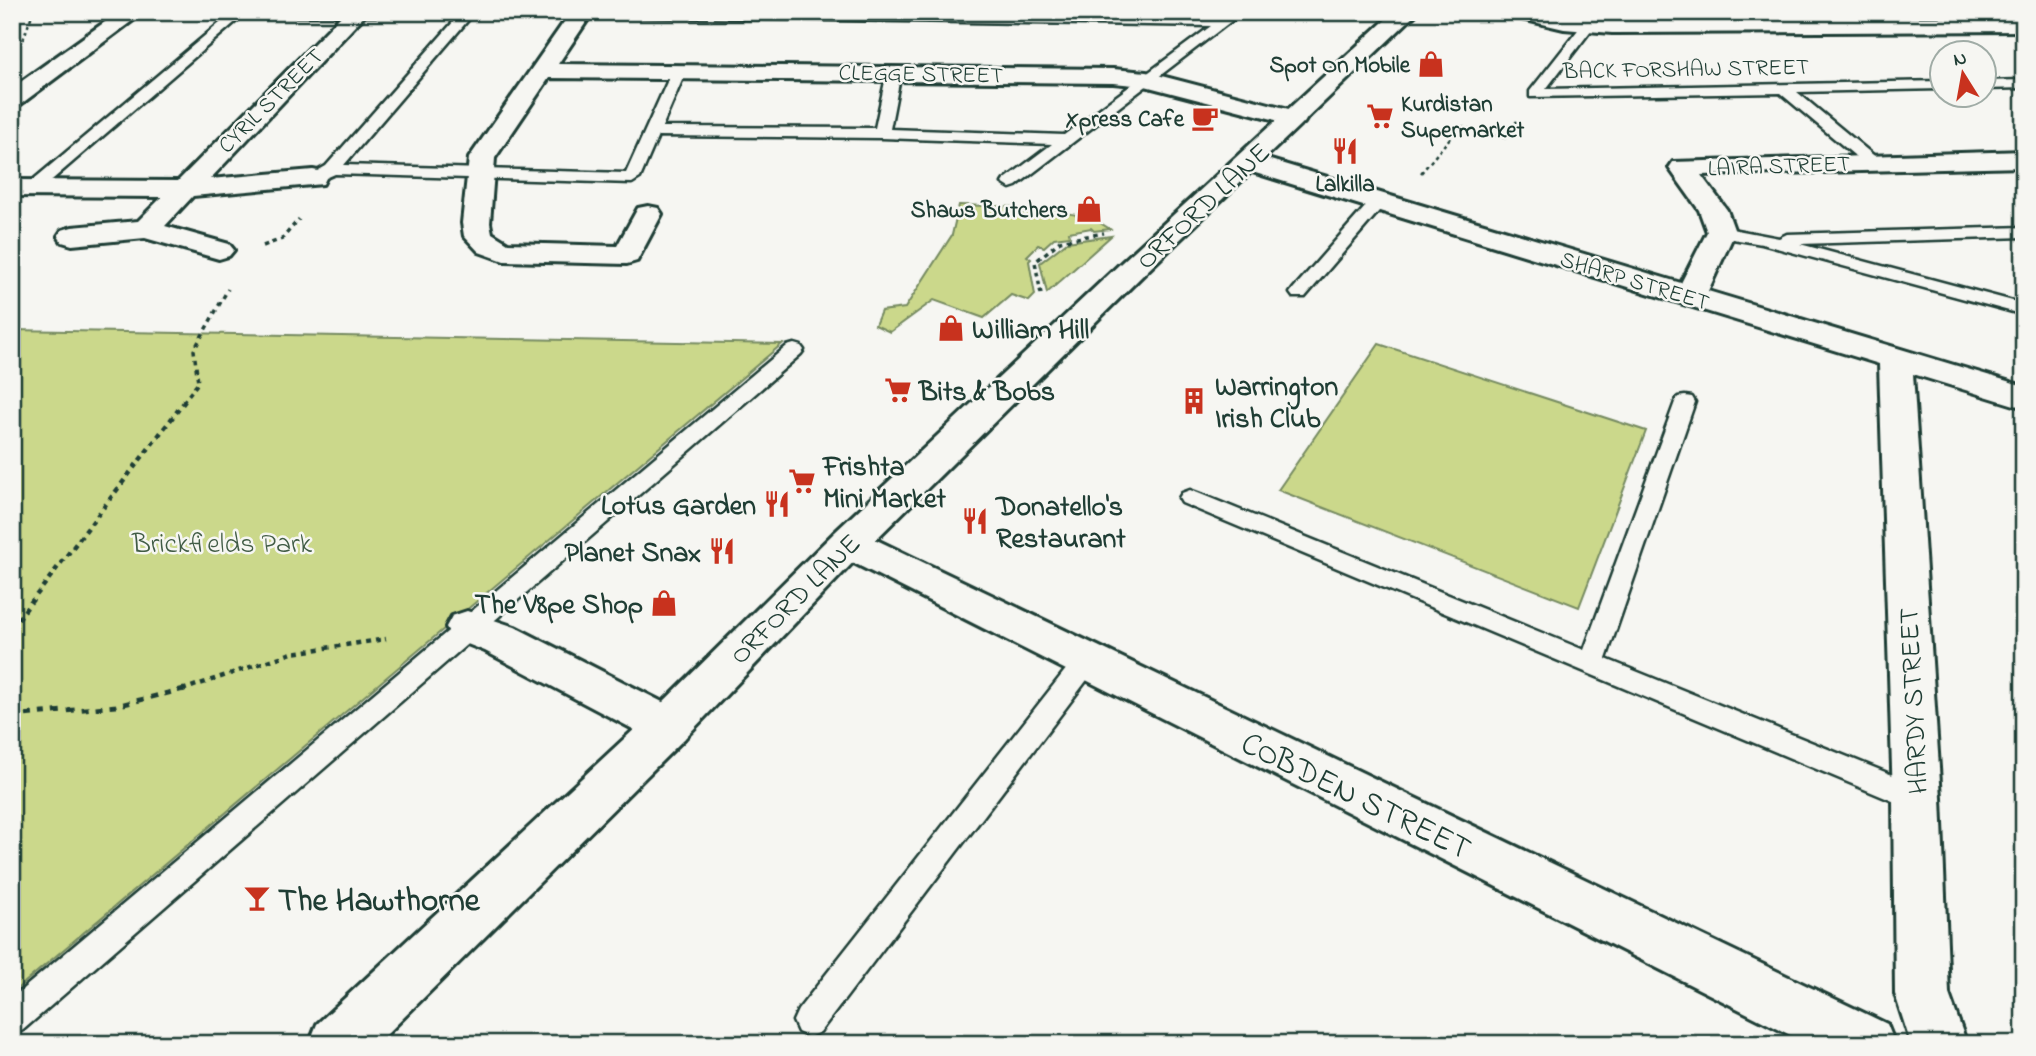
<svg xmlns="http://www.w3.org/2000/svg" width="2036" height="1056" font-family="'Indie Flower',sans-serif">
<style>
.green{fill:#cbd88b;stroke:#758a60;stroke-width:2}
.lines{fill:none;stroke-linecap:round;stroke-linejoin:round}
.service-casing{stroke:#1f3d34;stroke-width:5}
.minor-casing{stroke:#1f3d34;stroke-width:6}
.tertiary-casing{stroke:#1f3d34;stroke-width:6}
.path-far3{stroke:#1f3d34;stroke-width:2.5;stroke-dasharray:3.5 3.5;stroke-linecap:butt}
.path-far2{stroke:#1f3d34;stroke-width:3.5;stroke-dasharray:4.5 4.5;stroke-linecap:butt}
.path-far1{stroke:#1f3d34;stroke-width:4.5;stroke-dasharray:5 5;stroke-linecap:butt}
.path{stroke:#1f3d34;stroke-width:5;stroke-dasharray:7 7;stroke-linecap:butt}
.service{fill:#f6f6f2;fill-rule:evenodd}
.minor{fill:#f6f6f2;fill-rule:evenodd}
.tertiary{fill:#f6f6f2;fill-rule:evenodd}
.labels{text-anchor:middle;stroke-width:5;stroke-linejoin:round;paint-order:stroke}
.far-poi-label{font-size:23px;font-weight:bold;fill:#1f3d34;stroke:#f6f6f2;text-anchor:end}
.far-street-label{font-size:23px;fill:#1f3d34;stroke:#f6f6f2}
.street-label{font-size:28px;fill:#1f3d34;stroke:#f6f6f2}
.poi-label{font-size:28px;font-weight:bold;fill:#1f3d34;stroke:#f6f6f2;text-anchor:start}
.park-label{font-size:28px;fill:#415c45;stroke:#f6f6f2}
.near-street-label{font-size:33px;fill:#1f3d34;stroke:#f6f6f2}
.near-poi-label{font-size:33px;font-weight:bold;fill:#1f3d34;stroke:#f6f6f2;text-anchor:start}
</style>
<rect width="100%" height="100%" fill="#f6f6f2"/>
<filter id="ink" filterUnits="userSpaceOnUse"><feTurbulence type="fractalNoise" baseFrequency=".0143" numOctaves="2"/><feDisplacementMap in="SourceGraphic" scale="14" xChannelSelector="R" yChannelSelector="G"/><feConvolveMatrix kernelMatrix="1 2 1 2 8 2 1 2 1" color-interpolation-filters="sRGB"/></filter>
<g filter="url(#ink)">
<g class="green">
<path d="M959 205 1016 207V214C1046 209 1085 211 1110 229L1094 231 1091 228 1069 232 1070 236 1054 238 1044 247 1038 245 1027 256 1031 259 1029 261 1035 295 1029 301 1011 295 984 318 934 300 890 332 875 325 881 311 905 308 952 235Z"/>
<path d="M1111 236 1047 293 1040 263 1067 242Z"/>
<path d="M12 330 782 344 12 993Z"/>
<path d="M1379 344 1646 431 1579 607 1278 490Z"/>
</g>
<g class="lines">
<defs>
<g id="service">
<path d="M233 12H247L39 191H27L25 188 27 185Z"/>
<path d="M272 12H448L442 16H278Z"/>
<path d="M462 12H475L344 165 626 173 672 71 679 67 686 71 662 127 875 128 887 72 894 68 901 72 890 129 1064 135 1211 26 584 16 578 12H844L1221 18 1229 12H1243L1016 186 1010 188 1002 183 1004 180 1052 144 882 138 658 136 640 178 632 183 335 174 319 181H307L305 178 326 166Z"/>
<path d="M1592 12H1605L1546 89 1941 81V89L1797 92 1878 159 1880 162 1872 167 1866 165 1780 93 1530 97V91Z"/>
<path d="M2024 80V88L1983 89V81Z"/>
<path d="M1379 196 1387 201 1385 204 1305 297H1293L1290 293 1293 289 1373 198Z"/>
<path d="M1721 227 1779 238 1787 234 2024 227V237L1800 244 2024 304V315L1762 244 1715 236 1713 232 1715 228Z"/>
<path d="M794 344 801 346 804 350 801 354 23 1030 12 1035V998L787 346Z"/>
<path d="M1685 396 1692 397 1695 402 1606 659 1927 789 1931 798 1927 807 1917 810 1907 807 1182 503 1179 498 1182 493 1190 490 1198 493 1584 650 1675 402 1678 397Z"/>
<path d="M1087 651 1096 654 1100 661 1096 668 820 1032 809 1037 798 1032 793 1021 798 1010 1078 654Z"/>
</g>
<g id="minor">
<path d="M119 12H144L21 104 12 106V88Z"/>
<path d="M345 12H368L210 179 313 170 323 172 326 178 323 184 193 196 165 226 229 244 234 250 229 256 219 259 145 238 72 245 62 242 58 236 62 230 72 227 138 221 162 197 12 196V180L178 181Z"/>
<path d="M571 12H593L558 64 1113 69 1146 72 1304 113 1307 118 1304 123 1295 125 1145 86 1113 83 549 78 495 158 490 223 492 233 508 243 617 246 638 208 648 206 658 208 662 214 637 261 627 264 504 261 479 252 464 236 462 223 469 158Z"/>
<path d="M1510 12H1550L1612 19 2024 17V31L1612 33 1564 29 1513 17Z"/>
<path d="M2024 151V167L1701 175 1727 210 1735 232 1708 291 2024 386V408L1913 374 1941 798 1949 994 1967 1044H1911L1895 994 1893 798 1879 364 1239 168 1235 162 1239 156 1248 154 1257 156 1681 283 1707 232 1699 210 1669 168 1673 162Z"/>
<path d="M848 529 862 533 1887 1024 1895 1044H1808L834 553 829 543 834 533Z"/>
<path d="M467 611 515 627 684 713 691 726 684 739 668 745 652 739 485 651 452 638 446 627 452 616Z"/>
</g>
<path id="tertiary" d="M1394 12H1418L1143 275 862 553 684 739 377 1044H309L317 1024 652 713 834 533 1121 263Z"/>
</defs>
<use href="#service" class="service-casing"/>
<use href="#minor" class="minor-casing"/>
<use href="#tertiary" class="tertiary-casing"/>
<g class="path-far3">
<path d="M23 40 33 12"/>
<path d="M1421 173 1460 126 1505 138 1517 121"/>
</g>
<g class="path-far2">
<path d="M263 246 282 239 299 219"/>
<path d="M1041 294 1035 262 1060 241 1104 233"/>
<path d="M183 402 198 383 194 350 228 289"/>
</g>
<g class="path-far1">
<path d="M12 627 185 401"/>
<path d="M182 690 292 653 386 639"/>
</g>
<path class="path" d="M12 716 116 706 188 688"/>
<use href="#service" class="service"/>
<use href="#minor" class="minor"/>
<use href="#tertiary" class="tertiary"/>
</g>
</g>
<defs>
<symbol id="shop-bare" viewBox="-9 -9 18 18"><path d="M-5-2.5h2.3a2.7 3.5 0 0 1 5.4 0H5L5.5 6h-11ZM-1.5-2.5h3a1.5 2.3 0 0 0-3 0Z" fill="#c8321e" stroke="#f6f6f2" stroke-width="2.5" paint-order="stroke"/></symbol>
<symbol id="supermarket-bare" viewBox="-9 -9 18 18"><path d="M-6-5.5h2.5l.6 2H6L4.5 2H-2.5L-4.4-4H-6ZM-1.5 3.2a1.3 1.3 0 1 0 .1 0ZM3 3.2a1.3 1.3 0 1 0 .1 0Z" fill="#c8321e" stroke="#f6f6f2" stroke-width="2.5" paint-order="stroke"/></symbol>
<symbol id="cafe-bare" viewBox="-9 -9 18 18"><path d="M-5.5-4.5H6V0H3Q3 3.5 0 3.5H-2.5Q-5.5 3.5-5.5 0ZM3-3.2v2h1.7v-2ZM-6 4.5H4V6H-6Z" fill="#c8321e" stroke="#f6f6f2" stroke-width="2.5" paint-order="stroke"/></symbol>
<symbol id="restaurant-bare" viewBox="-9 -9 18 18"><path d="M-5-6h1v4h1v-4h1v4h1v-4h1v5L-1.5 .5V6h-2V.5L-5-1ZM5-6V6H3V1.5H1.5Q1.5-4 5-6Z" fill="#c8321e" stroke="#f6f6f2" stroke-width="2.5" paint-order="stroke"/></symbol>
<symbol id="building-bare" viewBox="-9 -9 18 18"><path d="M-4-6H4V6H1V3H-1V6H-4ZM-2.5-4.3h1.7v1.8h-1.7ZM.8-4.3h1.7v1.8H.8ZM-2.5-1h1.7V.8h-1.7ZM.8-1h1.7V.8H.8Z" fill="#c8321e" stroke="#f6f6f2" stroke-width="2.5" paint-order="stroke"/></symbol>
<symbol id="bar-bare" viewBox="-9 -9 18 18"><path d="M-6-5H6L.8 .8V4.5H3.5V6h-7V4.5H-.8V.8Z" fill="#c8321e" stroke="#f6f6f2" stroke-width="2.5" paint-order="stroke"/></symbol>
</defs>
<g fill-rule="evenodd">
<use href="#shop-bare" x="1412" y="45" width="38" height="38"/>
<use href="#supermarket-bare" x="1361" y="97" width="38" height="38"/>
<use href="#cafe-bare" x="1186" y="99" width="38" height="38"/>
<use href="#restaurant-bare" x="1326" y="132" width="38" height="38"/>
<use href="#shop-bare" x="1070" y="190" width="38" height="38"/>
<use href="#shop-bare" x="932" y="309" width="38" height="38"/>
<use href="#supermarket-bare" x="879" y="371" width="38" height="38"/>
<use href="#building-bare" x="1175" y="382" width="38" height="38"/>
<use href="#supermarket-bare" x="783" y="462" width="38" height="38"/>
<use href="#restaurant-bare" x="758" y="485" width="38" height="38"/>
<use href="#restaurant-bare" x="956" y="502" width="38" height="38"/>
<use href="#restaurant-bare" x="703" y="532" width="38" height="38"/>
<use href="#shop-bare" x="645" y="584" width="38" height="38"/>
<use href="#bar-bare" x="238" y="879" width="38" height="38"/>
</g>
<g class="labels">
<g class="far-poi-label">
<text x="1410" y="72">Spot On Mobile</text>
<text x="1401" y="111" text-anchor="start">Kurdistan<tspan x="1401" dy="26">Supermarket</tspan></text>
<text x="1184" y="126">Xpress Cafe</text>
<text x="1345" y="191" text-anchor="middle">Lalkilla</text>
<text x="1068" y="217">Shaws Butchers</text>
</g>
<g class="far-street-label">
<text transform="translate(1686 68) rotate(-1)" y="8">BACK FORSHAW STREET</text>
<text transform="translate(921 73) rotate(1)" y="8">CLEGGE STREET</text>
<text transform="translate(270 100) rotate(-45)" y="8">CYRIL STREET</text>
<text transform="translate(1779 165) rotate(-2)" y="8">LAIRA STREET</text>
<text transform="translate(1635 280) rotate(17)" y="8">SHARP STREET</text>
</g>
<g class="street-label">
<text transform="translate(1202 205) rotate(-43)" y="10">ORFORD LANE</text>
<text transform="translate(794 598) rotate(-45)" y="10">ORFORD LANE</text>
<text transform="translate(1912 701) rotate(-93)" y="10">HARDY STREET</text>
</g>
<g class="poi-label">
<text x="972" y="338">William Hill</text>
<text x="1215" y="395">Warrington<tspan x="1215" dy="32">Irish Club</tspan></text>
<text x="919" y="400">Bits &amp; Bobs</text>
<text x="823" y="475">Frishta<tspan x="823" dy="32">Mini Market</tspan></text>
<text x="756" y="514" text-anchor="end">Lotus Garden</text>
<text x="996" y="515">Donatello's<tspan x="996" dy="32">Restaurant</tspan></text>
<text x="701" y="561" text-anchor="end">Planet Snax</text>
<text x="643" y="613" text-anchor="end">The V8pe Shop</text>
</g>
<g class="park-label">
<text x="222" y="552">Brickfields Park</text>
</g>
<g class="near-street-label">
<text transform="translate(1357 794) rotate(26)" y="12">COBDEN STREET</text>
</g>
<g class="near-poi-label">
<text x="278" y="910">The Hawthorne</text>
</g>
</g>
<rect width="2036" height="1056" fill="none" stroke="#f6f6f2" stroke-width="42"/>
<rect x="21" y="21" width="1994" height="1014" fill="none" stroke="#1f3d34" stroke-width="2.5" filter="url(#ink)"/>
<g transform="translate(1963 74) rotate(349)"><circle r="33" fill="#f6f6f2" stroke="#a0aca6" stroke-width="2"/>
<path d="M0-5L12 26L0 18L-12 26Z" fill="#c8321e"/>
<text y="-10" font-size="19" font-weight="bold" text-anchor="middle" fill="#1f3d34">N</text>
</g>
</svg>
